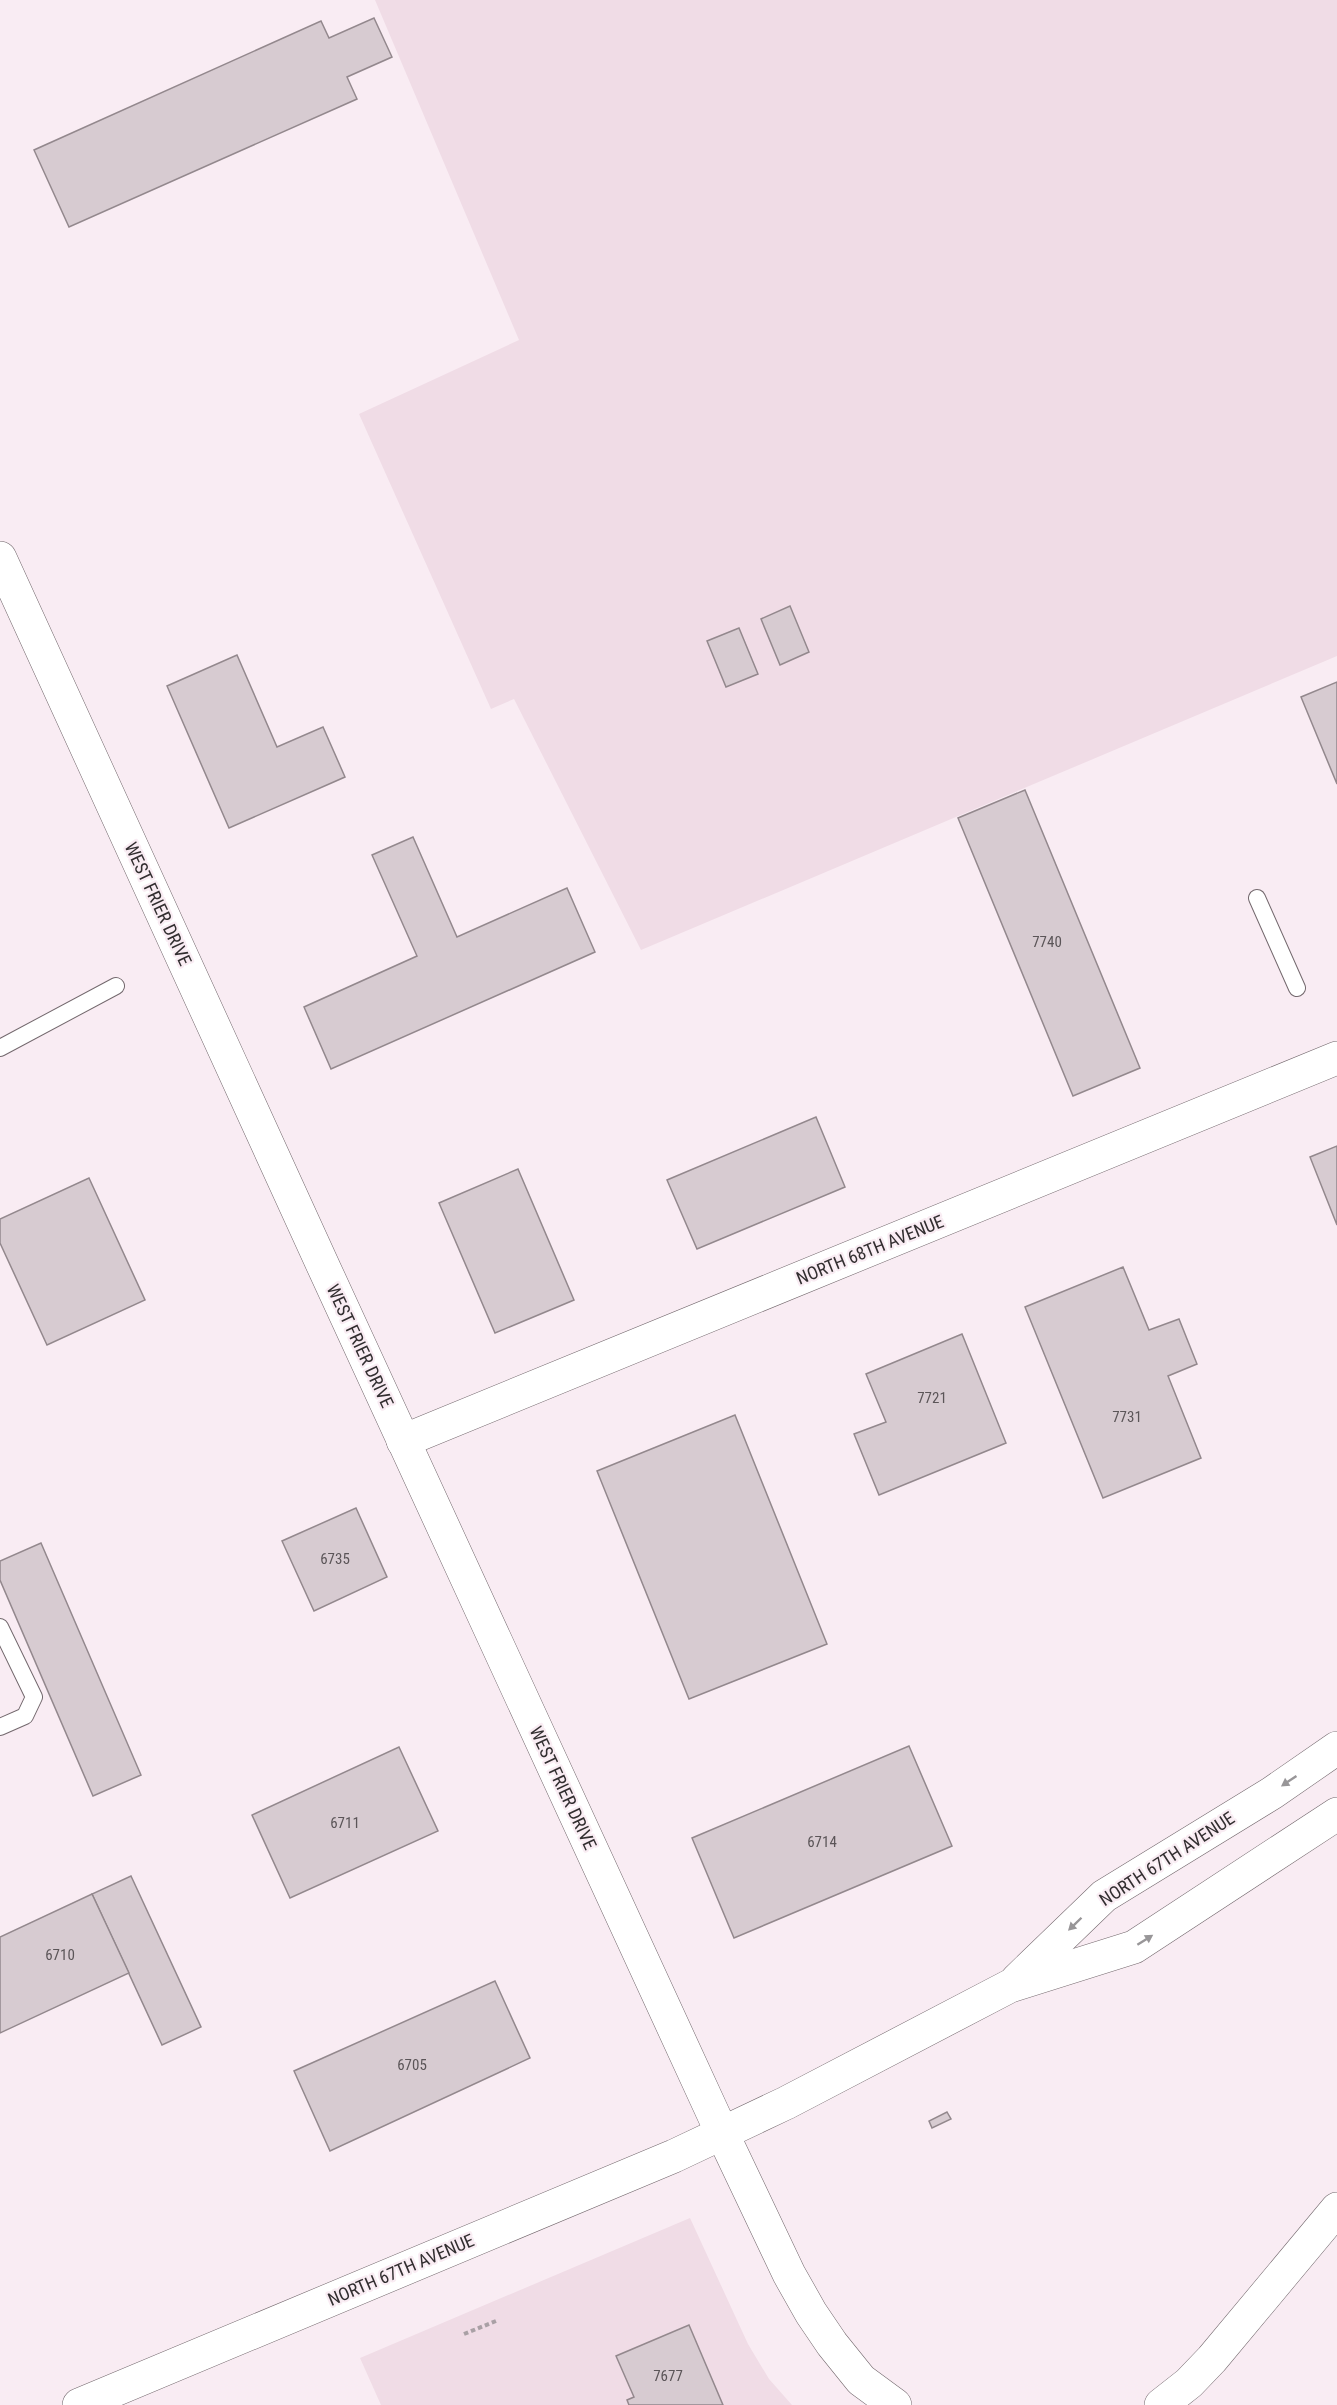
<svg xmlns="http://www.w3.org/2000/svg" width="1337" height="2405" font-family="'Roboto Condensed',sans-serif">
<style>
.built{fill:#f0dce6}
.building{fill:#d7cbd1;stroke:#93888d;stroke-width:1.5}
.lines{fill:none;stroke-linecap:round;stroke-linejoin:round}
.service-casing{stroke:#73686d;stroke-width:18}
.minor-casing{stroke:#73686d;stroke-width:34}
.secondary-casing{stroke:#73686d;stroke-width:34}
.path{stroke:#a9a0a5;stroke-width:4;stroke-dasharray:4.5 3;stroke-linecap:butt}
.service{stroke:#fff;stroke-width:16}
.minor{stroke:#fff;stroke-width:33}
.secondary{stroke:#fff;stroke-width:33}
.oneway{fill:#989698}
.labels{text-anchor:middle;stroke-width:4.5;stroke-linejoin:round;paint-order:stroke}
.number-label{font-size:15px;fill:#5b5558}
.street-label{font-size:18px;fill:#322e30;stroke:#f9ecf3}
</style>
<rect width="100%" height="100%" fill="#f9ecf3"/>
<g class="built">
<path d="M375 0H1337V656L641 950 514 699 491 709 359 414 519 340Z"/>
<path d="M690 2218 748 2344 769 2379 792 2405H381L360 2358Z"/>
</g>
<g class="building">
<path d="M374 18 392 57 347 77 357 99 69 227 34 150 321 21 329 38Z"/>
<path d="M790 606 809 652 780 665 761 619Z"/>
<path d="M739 628 758 674 726 687 707 641Z"/>
<path d="M237 655 277 747 323 727 345 777 229 828 167 686Z"/>
<path d="M1337 682V784L1301 697Z"/>
<path d="M1025 790 1140 1068 1073 1096 958 818Z"/>
<path d="M413 837 457 937 567 888 595 952 331 1069 304 1007 417 956 372 855Z"/>
<path d="M816 1117 845 1187 697 1249 667 1180Z"/>
<path d="M1337 1146V1225L1310 1157Z"/>
<path d="M518 1169 574 1300 495 1333 439 1203Z"/>
<path d="M89 1178 145 1300 47 1345 0 1243V1219Z"/>
<path d="M1123 1267 1149 1330 1179 1319 1197 1364 1168 1376 1201 1458 1103 1498 1025 1307Z"/>
<path d="M962 1334 1006 1443 879 1495 854 1434 886 1422 866 1374Z"/>
<path d="M735 1415 827 1644 689 1699 597 1471Z"/>
<path d="M356 1508 387 1577 314 1611 282 1541Z"/>
<path d="M41 1543 141 1775 93 1796 0 1580V1561Z"/>
<path d="M909 1746 952 1846 734 1938 692 1838Z"/>
<path d="M399 1747 438 1831 290 1898 252 1815Z"/>
<path d="M131 1876 201 2027 162 2045 92 1894Z"/>
<path d="M92 1894 129 1973 0 2033V1937Z"/>
<path d="M495 1981 530 2058 330 2151 294 2071Z"/>
<path d="M947 2112 951 2119 932 2128 929 2121Z"/>
<path d="M689 2325 723 2405H629L627 2400 634 2397 616 2356Z"/>
</g>
<g class="lines">
<defs>
<g id="service">
<path d="M1257 898 1297 988"/>
<path d="M0 1048 116 986"/>
<path d="M0 1627 34 1697 25 1716 0 1727"/>
</g>
<g id="minor">
<path d="M0 558 325 1270 722 2133"/>
<path d="M403 1441 1337 1058"/>
</g>
<g id="secondary">
<path d="M1017 1980 1104 1896 1272 1793 1337 1748"/>
<path d="M722 2133 789 2274 811 2313 832 2344 861 2380 895 2405"/>
<path d="M79 2405 674 2156 786 2103 1010 1986 1134 1947 1337 1814"/>
<path d="M1161 2405 1189 2383 1212 2359 1337 2209"/>
</g>
</defs>
<use href="#service" class="service-casing"/>
<use href="#minor" class="minor-casing"/>
<use href="#secondary" class="secondary-casing"/>
<path class="path" d="M464 2334 496 2321"/>
<use href="#service" class="service"/>
<use href="#minor" class="minor"/>
<use href="#secondary" class="secondary"/>
</g>
<defs><path id="oneway-solid" d="M-6-.8H1V-3.2L6.5 0L1 3.2V.8H-6Z" transform="scale(1.5)"/></defs>
<g class="oneway">
<use href="#oneway-solid" transform="translate(1289 1781) rotate(146)"/>
<use href="#oneway-solid" transform="translate(1075 1924) rotate(136)"/>
<use href="#oneway-solid" transform="translate(1145 1940) rotate(-32)"/>
</g>
<g class="labels">
<g class="number-label">
<text x="1047" y="947">7740</text>
<text x="932" y="1403">7721</text>
<text x="1127" y="1422">7731</text>
<text x="335" y="1564">6735</text>
<text x="345" y="1828">6711</text>
<text x="822" y="1847">6714</text>
<text x="60" y="1960">6710</text>
<text x="412" y="2070">6705</text>
<text x="668" y="2381">7677</text>
</g>
<g class="street-label">
<text transform="translate(158 904) rotate(65)" y="6">WEST FRIER DRIVE</text>
<text transform="translate(870 1250) rotate(-22)" y="6">NORTH 68TH AVENUE</text>
<text transform="translate(360 1346) rotate(65)" y="6">WEST FRIER DRIVE</text>
<text transform="translate(563 1788) rotate(65)" y="6">WEST FRIER DRIVE</text>
<text transform="translate(1167 1859) rotate(-33)" y="6">NORTH 67TH AVENUE</text>
<text transform="translate(401 2270) rotate(-23)" y="6">NORTH 67TH AVENUE</text>
</g>
</g>
</svg>
